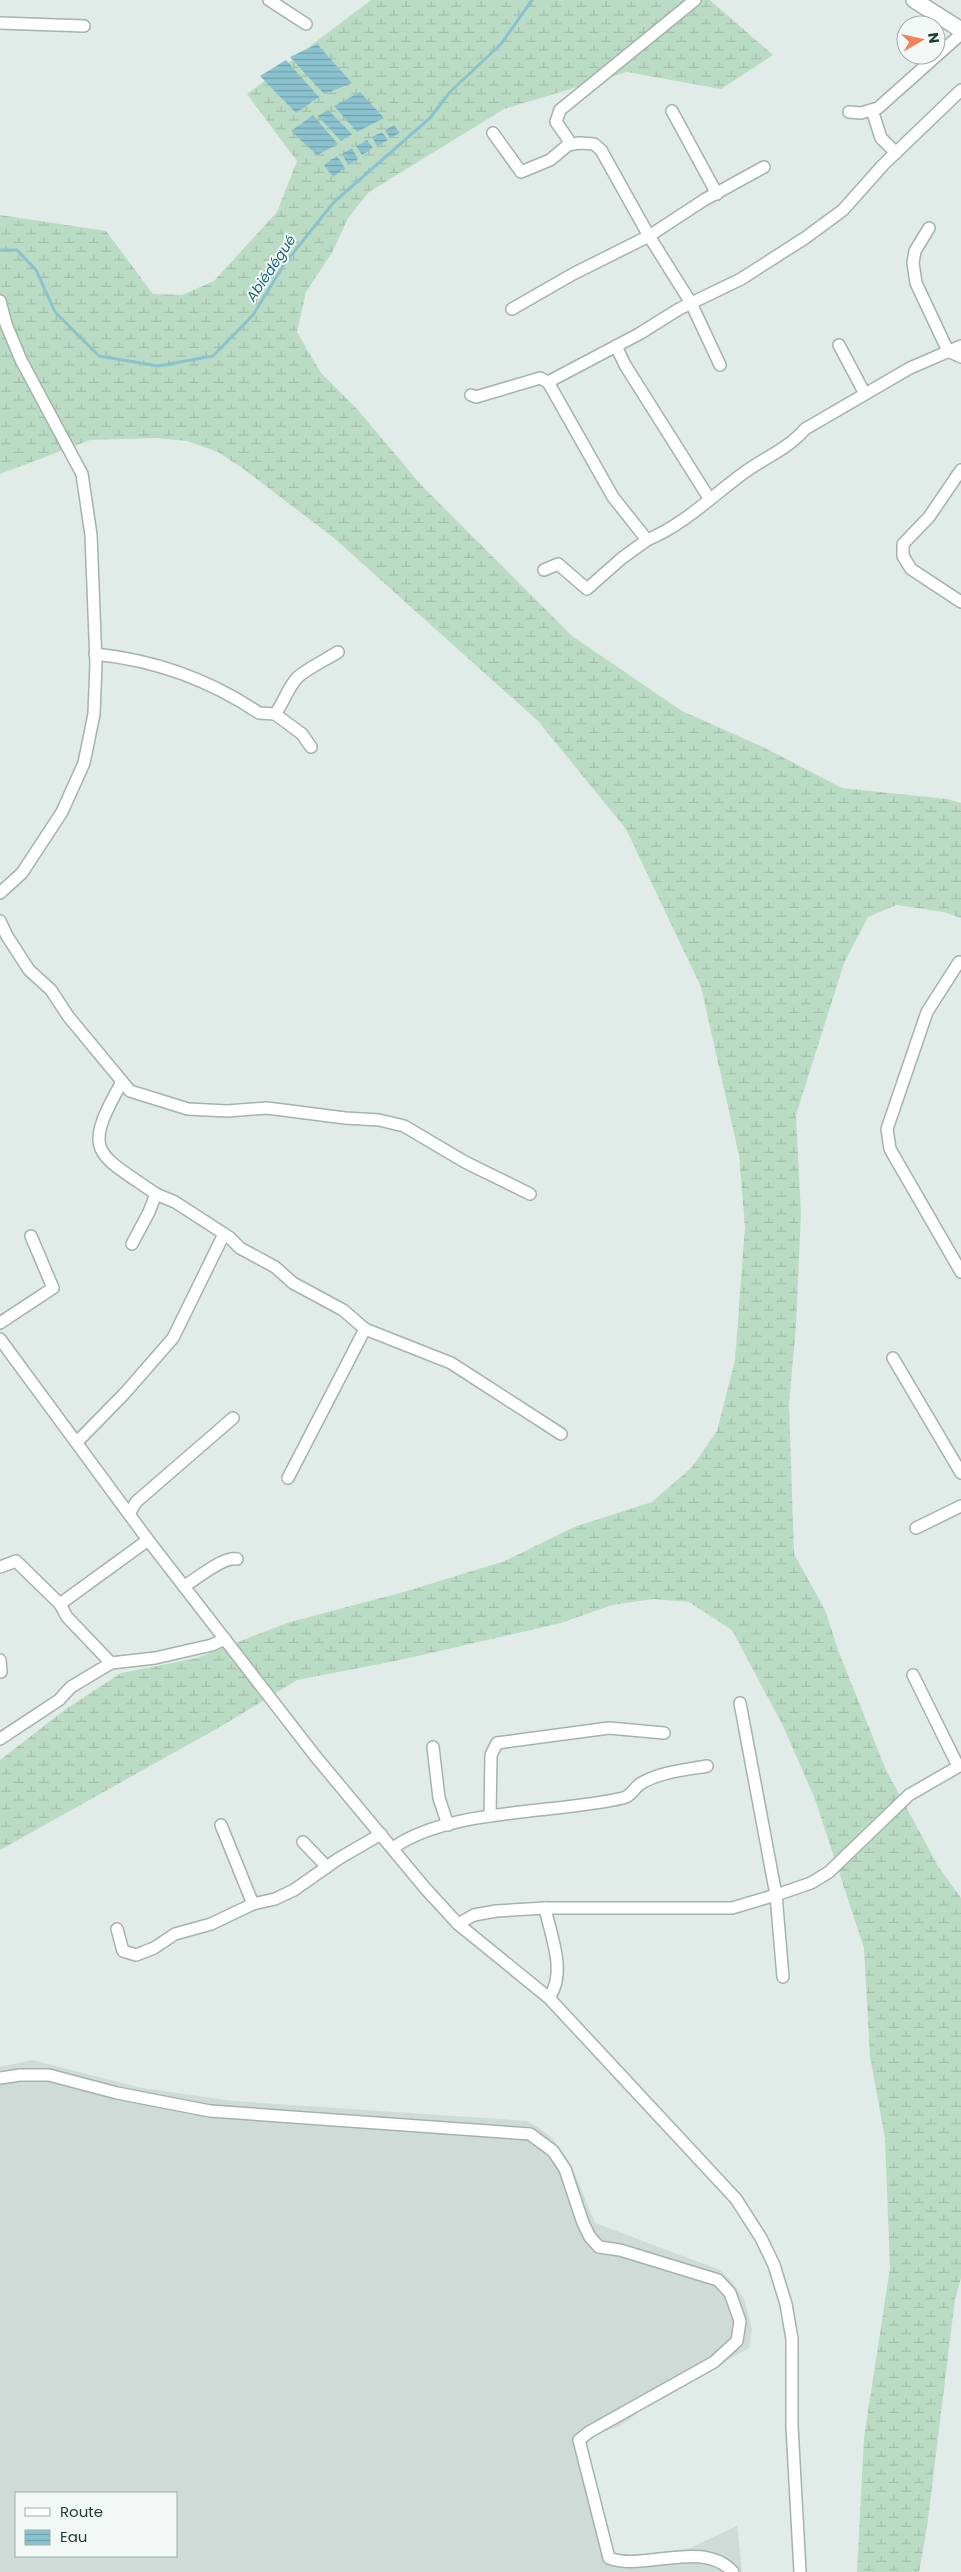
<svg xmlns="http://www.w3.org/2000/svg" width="961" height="2572" font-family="Poppins,sans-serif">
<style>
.built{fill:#cfdbd6;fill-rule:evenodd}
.wetland{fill:url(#wetland-marsh)}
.water{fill:url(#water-rules)}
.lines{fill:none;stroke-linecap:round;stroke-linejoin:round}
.stream{stroke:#8ac3cf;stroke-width:3}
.minor-casing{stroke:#a4b3ae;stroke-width:14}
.tertiary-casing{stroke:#a4b3ae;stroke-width:18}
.minor{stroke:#fff;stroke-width:11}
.tertiary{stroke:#fff;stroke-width:15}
.labels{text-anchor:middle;stroke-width:4;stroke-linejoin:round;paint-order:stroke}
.water-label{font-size:14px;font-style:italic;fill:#1e6576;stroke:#f2f8f5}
</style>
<defs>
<pattern id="wetland-marsh" width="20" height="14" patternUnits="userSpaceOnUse" patternTransform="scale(1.25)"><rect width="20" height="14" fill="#bbdcc4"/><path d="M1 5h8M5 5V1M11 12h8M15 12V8" fill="none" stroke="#a0bea9"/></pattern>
<pattern id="water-rules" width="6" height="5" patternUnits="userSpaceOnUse" patternTransform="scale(1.25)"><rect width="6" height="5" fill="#8ac3cf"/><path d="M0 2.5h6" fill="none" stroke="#70a0a9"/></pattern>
</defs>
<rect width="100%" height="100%" fill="#e1ebe7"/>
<path class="built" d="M32 2060 142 2088 233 2101 527 2121 538 2127 552 2138 571 2165 595 2223 720 2270 733 2283 744 2299 752 2329 749 2348 658 2398 620 2426 590 2436 585 2442 614 2551 619 2559 690 2548 737 2526 742 2572H0V2067ZM16 2493H176V2556H16Z"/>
<path class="wetland" d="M371 0H710L773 55 721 89 627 72 504 109 369 192 348 218 333 251 306 292 297 332 321 373 357 409 422 486 572 636 682 711 763 747 842 788 947 799 961 803V918L944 912 896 905 868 917 844 963 796 1115 801 1214 796 1326 789 1404 794 1554 825 1610 838 1650 886 1770 938 1866 961 1898V2278L955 2299 927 2527 919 2572H857L864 2438 890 2268 885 2138 870 2056 864 1948 815 1799 783 1726 732 1630 689 1602 654 1599 612 1605 561 1623 395 1661 297 1680 225 1724 0 1850V1760L66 1709 121 1673 197 1658 287 1623 407 1591 505 1561 574 1527 652 1502 692 1467 717 1431 735 1360 745 1227 739 1155 701 987 626 829 538 721 334 538 245 470 218 452 187 441 156 438 90 440 0 474V215L106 231 153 294 182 295 214 281 277 212 297 161 247 94Z"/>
<g class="water">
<path d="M317 44 352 83 324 94 290 57Z"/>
<path d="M286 60 319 97 296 113 260 76Z"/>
<path d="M360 92 384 118 357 132 334 106Z"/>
<path d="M328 110 352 134 341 141 318 116Z"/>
<path d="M313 115 338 144 317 155 291 131Z"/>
<path d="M394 125 400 133 390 138 385 130Z"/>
<path d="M382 132 388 140 377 146 372 137Z"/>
<path d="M367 140 373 148 362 155 356 146Z"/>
<path d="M352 148 358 159 348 165 342 154Z"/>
<path d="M337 156 345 168 333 177 324 165Z"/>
</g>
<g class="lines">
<path class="stream" d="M0 250H17L36 270 55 312 99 356 158 366 213 356 253 315 285 263 334 202 430 118 450 92 501 44 532 0"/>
<defs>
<g id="minor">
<path d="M269 0 306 24"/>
<path d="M0 23 84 26"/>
<path d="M872 110 881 138 896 153"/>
<path d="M672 111 717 194"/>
<path d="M849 112 861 113 878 108 961 34"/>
<path d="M493 133 521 172 550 160 568 145V139L556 122 560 110 695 0"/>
<path d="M568 145 579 143 594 144 601 150 649 236 691 303 720 365"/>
<path d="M929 228 915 251 913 263 916 283 948 351 961 357"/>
<path d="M0 301 6 324 21 360 82 474 91 535 96 663 94 714 84 763 62 812 22 873 0 893"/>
<path d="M512 309 573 274 649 236 704 200 764 167"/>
<path d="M839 345 865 394"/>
<path d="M616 346 625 365 709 498"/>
<path d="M471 395 476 397 540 378 548 382"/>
<path d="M961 470 929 517 903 544V556L911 569 961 602"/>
<path d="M647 540C684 525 713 495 745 472 766 457 789 448 805 429L910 368 961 346"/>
<path d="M544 570 558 564 587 589 622 558 647 540 613 497 548 382 639 334 679 309 741 279 805 238 843 210 883 165 961 90"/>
<path d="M95 654C154 660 210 680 259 713L275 714C284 703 287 688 298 677 305 670 327 659 338 652"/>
<path d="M275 714 302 734 311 747"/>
<path d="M0 921 7 936 29 970 51 990 68 1016 130 1091 188 1109 227 1111 267 1108 345 1118 379 1120 404 1126 465 1162 530 1194"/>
<path d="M959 962 927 1012 887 1129 890 1149 961 1272"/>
<path d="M122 1082C81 1154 96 1152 156 1194L149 1212 132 1244"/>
<path d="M156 1194 175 1202 229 1237 240 1248 275 1267 293 1283 343 1310 365 1329 451 1363 561 1434"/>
<path d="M0 1323 53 1288 31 1236"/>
<path d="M0 1339 148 1540 316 1757 425 1888 458 1924 549 1998 736 2199 761 2238 774 2265 786 2304 792 2339V2426L800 2572"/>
<path d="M893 1358 961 1473"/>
<path d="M77 1442 125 1393 173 1338 224 1234"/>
<path d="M288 1478 365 1329"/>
<path d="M129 1514 136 1502 233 1418"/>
<path d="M916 1528 961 1506"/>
<path d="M0 1567 16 1561 60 1604 148 1540"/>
<path d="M184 1586C197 1579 223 1556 237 1559"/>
<path d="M60 1604 67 1617 111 1663"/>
<path d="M0 1660 1 1672"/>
<path d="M913 1675 958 1766"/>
<path d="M740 1703 776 1895 783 1977"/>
<path d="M0 1739 59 1700 71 1687 111 1663 155 1658 212 1645 225 1639"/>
<path d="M433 1747 439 1798 448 1825"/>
<path d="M490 1816 491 1755 497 1743 609 1728 664 1733"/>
<path d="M221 1825 253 1904"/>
<path d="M303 1842 327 1867"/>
<path d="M393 1848C449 1808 555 1814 623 1798 632 1796 633 1789 640 1784 659 1772 685 1770 707 1766"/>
<path d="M545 1908C551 1937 567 1972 549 1998"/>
<path d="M458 1924 474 1915 496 1911 545 1908H732L776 1895 811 1883 829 1872 909 1795 961 1765"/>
<path d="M117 1929 123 1951 136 1955 154 1948 175 1934 211 1924 253 1904 275 1899 294 1890 338 1859 381 1834"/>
<path d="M0 2078 20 2075H49L117 2093 210 2111 530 2134 553 2151 565 2169 583 2223 590 2237 599 2247 620 2250 718 2280 730 2293 740 2321 737 2341 714 2362 589 2432 579 2440 609 2558C642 2572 703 2538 733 2572"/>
</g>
<path id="tertiary" d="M914 0 961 30"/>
</defs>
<use href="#minor" class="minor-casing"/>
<use href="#tertiary" class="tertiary-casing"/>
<use href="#minor" class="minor"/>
<use href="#tertiary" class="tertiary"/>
</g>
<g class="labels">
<g class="water-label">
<text transform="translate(271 268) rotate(-56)" y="5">Abiédégué</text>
</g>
</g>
<rect x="15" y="2492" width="162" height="65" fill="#f2f8f5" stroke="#9fada8"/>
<rect x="25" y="2508" width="25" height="8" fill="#ffffff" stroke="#9fada8"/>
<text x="60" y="2517" font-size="15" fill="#223c35">Route</text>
<rect x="25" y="2530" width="25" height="15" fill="url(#water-rules)" stroke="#9fada8"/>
<text x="60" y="2542" font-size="15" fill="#223c35">Eau</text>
<g transform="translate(921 40) rotate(81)"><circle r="24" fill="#f2f8f5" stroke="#9fada8"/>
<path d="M0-4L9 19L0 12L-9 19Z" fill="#ee845c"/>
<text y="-8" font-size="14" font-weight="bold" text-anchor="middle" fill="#223c35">N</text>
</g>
</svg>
